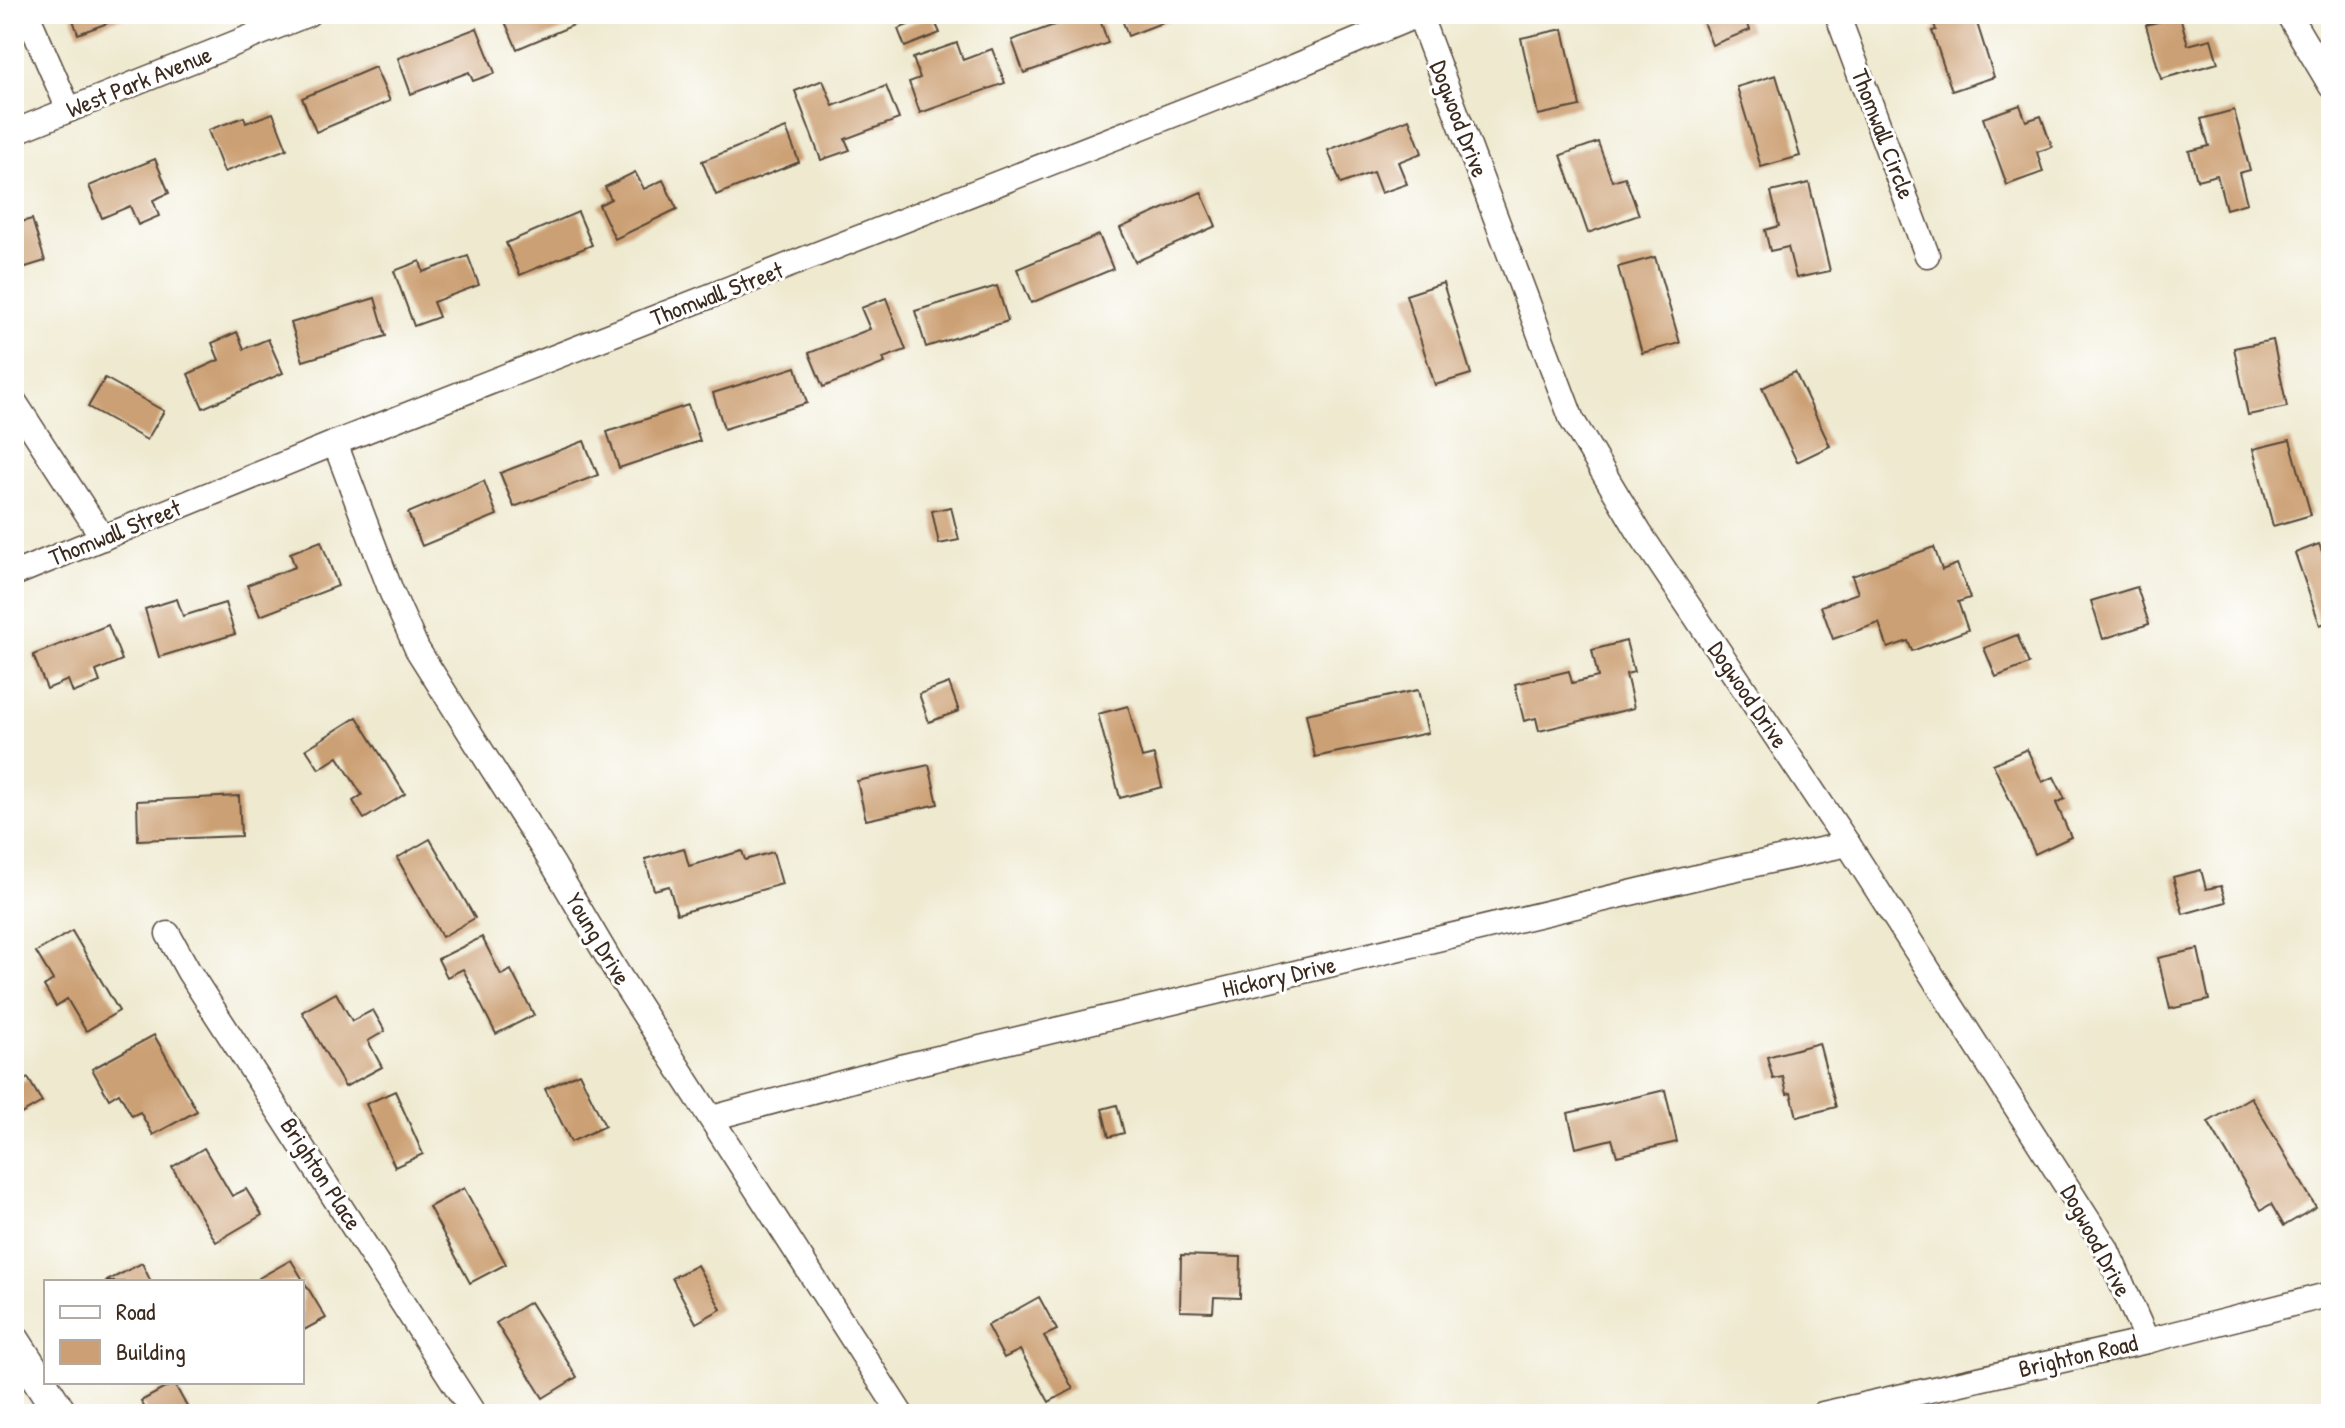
<svg xmlns="http://www.w3.org/2000/svg" width="2345" height="1428" font-family="'Patrick Hand',sans-serif">
<style>
.building{fill:#cca074}
.lines{fill:none;stroke-linecap:round;stroke-linejoin:round}
.street-casing{stroke:#564739;stroke-width:27}
.secondary-casing{stroke:#564739;stroke-width:35}
.street{stroke:#fff;stroke-width:24}
.secondary{stroke:#fff;stroke-width:32}
.labels{text-anchor:middle;stroke-width:6;stroke-linejoin:round;paint-order:stroke}
.street-label{font-size:24px;fill:#3b2a1e;stroke:#fff}
</style>
<rect width="100%" height="100%" fill="#fff"/>
<filter id="ink" filterUnits="userSpaceOnUse"><feTurbulence type="fractalNoise" baseFrequency=".0125" numOctaves="2"/><feDisplacementMap in="SourceGraphic" scale="16" xChannelSelector="R" yChannelSelector="G"/><feConvolveMatrix kernelMatrix="1 2 1 2 8 2 1 2 1" color-interpolation-filters="sRGB"/></filter>
<filter id="wash" filterUnits="userSpaceOnUse"><feTurbulence type="fractalNoise" baseFrequency=".006" numOctaves="4" result="noise"/><feDisplacementMap in="SourceGraphic" scale="32" xChannelSelector="R" yChannelSelector="G"/><feGaussianBlur stdDeviation="1.8" result="paint"/><feColorMatrix in="noise" values="0 0 0 0 0 0 0 0 0 0 0 0 0 0 0 0 0 1.4 0 .05"/><feComposite in="paint" operator="in"/></filter>
<g filter="url(#wash)">
<rect width="100%" height="100%" fill="#eee9cf"/>
<g id="blocks">
<g class="building">
<path d="M71 14H132L78 34Z"/>
<path d="M504 14H594L595 16 517 49 502 15Z"/>
<path d="M1085 14H1098L1108 43 1024 73 1012 40Z"/>
<path d="M1120 14H1185L1128 36Z"/>
<path d="M1700 14H1744L1750 30 1712 45Z"/>
<path d="M1931 14H1969L1971 21 1976 20 1994 77 1952 91 1932 31 1936 30Z"/>
<path d="M932 15 940 33 905 47 898 29Z"/>
<path d="M2180 16 2188 45 2211 39 2218 63 2161 79 2146 25Z"/>
<path d="M477 28 495 73 473 81 469 72 411 94 398 58Z"/>
<path d="M1563 29 1580 106 1538 115 1521 38Z"/>
<path d="M957 43 963 60 992 49 1005 83 920 113 909 82 920 78 913 58Z"/>
<path d="M375 67 390 101 316 132 302 98Z"/>
<path d="M1776 75 1800 156 1761 167 1737 87Z"/>
<path d="M823 80 833 106 886 86 899 119 845 139 850 150 821 160 795 91Z"/>
<path d="M2020 105 2026 121 2041 116 2052 147 2037 152 2043 172 2007 185 1983 118Z"/>
<path d="M2234 110 2250 170 2239 173 2247 203 2226 209 2217 175 2197 180 2189 151 2209 146 2201 119Z"/>
<path d="M273 113 287 149 224 172 208 130 244 117 246 123Z"/>
<path d="M1409 119 1422 153 1398 162 1407 184 1381 193 1373 172 1341 184 1328 150Z"/>
<path d="M786 128 799 162 716 195 702 161Z"/>
<path d="M1598 142 1612 181 1625 177 1639 215 1588 233 1561 155Z"/>
<path d="M155 159 169 193 153 200 159 216 138 225 130 206 102 218 89 186Z"/>
<path d="M635 172 644 189 663 180 677 209 615 239 599 205 611 199 605 187Z"/>
<path d="M1809 183 1830 271 1796 278 1788 247 1770 251 1765 230 1779 226 1771 192Z"/>
<path d="M1201 192 1216 226 1135 262 1120 228Z"/>
<path d="M578 212 592 245 520 275 506 243Z"/>
<path d="M32 219 45 261 16 270 14 224Z"/>
<path d="M1099 235 1113 269 1031 303 1017 269Z"/>
<path d="M468 256 479 285 433 302 439 317 414 326 394 271 420 261 423 272Z"/>
<path d="M1655 257 1680 343 1642 353 1618 267Z"/>
<path d="M1443 283 1471 374 1435 385 1406 295Z"/>
<path d="M997 286 1008 321 926 347 915 311Z"/>
<path d="M375 298 386 336 303 361 291 323Z"/>
<path d="M886 298 906 350 883 358 885 363 823 387 809 353 870 329 861 308Z"/>
<path d="M237 332 244 349 268 339 283 373 203 408 188 374 219 360 212 343Z"/>
<path d="M2273 340 2287 407 2248 415 2234 348Z"/>
<path d="M796 367 807 403 724 429 713 393Z"/>
<path d="M1795 372 1830 446 1797 462 1762 388Z"/>
<path d="M105 378 164 411 147 440 88 407Z"/>
<path d="M688 405 700 441 619 468 607 432Z"/>
<path d="M2290 440 2311 515 2273 526 2253 449Z"/>
<path d="M584 441 598 475 514 507 500 473Z"/>
<path d="M484 481 497 515 422 546 408 513Z"/>
<path d="M951 507 959 540 939 544 932 511Z"/>
<path d="M321 541 338 586 260 616 247 585 295 567 290 553Z"/>
<path d="M2319 544 2331 574V621L2320 625 2295 553Z"/>
<path d="M1934 547 1942 570 1957 564 1970 598 1958 602 1968 630 1912 651 1908 641 1888 648 1879 623 1833 639 1821 606 1858 593 1852 576Z"/>
<path d="M2137 587 2149 624 2103 639 2091 601Z"/>
<path d="M177 599 183 616 225 603 235 634 159 657 145 609Z"/>
<path d="M108 625 122 660 96 671 100 682 73 693 68 680 47 689 33 655Z"/>
<path d="M2017 635 2029 664 1996 677 1984 648Z"/>
<path d="M1626 641 1634 672 1626 674 1634 708 1539 731 1536 718 1524 721 1515 684 1569 671 1572 683 1598 677 1592 650Z"/>
<path d="M949 683 959 711 929 722 919 694Z"/>
<path d="M1418 690 1428 733 1315 757 1306 714Z"/>
<path d="M1128 706 1142 758 1154 755 1162 787 1120 798 1098 714Z"/>
<path d="M357 717 405 794 364 819 353 801 362 795 338 757 319 769 306 749Z"/>
<path d="M2027 749 2042 782 2054 777 2065 799 2056 803 2071 837 2035 854 1993 764Z"/>
<path d="M929 765 938 804 866 820 857 781Z"/>
<path d="M239 796 241 836 138 840 137 801Z"/>
<path d="M430 839 475 918 442 937 397 858Z"/>
<path d="M684 848 689 866 742 851 745 860 773 852 782 884 677 914 669 886 654 890 645 859Z"/>
<path d="M2201 870 2206 889 2221 886 2226 902 2183 914 2173 877Z"/>
<path d="M72 931 119 1011 86 1031 67 999 56 1006 44 986 53 980 36 952Z"/>
<path d="M482 937 501 975 511 970 534 1015 496 1034 463 969 447 977 438 959Z"/>
<path d="M2198 949 2209 1000 2170 1009 2158 958Z"/>
<path d="M336 993 352 1021 373 1010 385 1031 368 1041 382 1067 345 1087 302 1012Z"/>
<path d="M154 1035 197 1111 153 1135 140 1112 132 1116 119 1093 109 1099 92 1069Z"/>
<path d="M1819 1043 1836 1107 1797 1117 1791 1093 1787 1094 1783 1077 1773 1079 1767 1057Z"/>
<path d="M579 1073 605 1126 571 1142 545 1089Z"/>
<path d="M28 1078 42 1102 21 1114 14 1101V1086Z"/>
<path d="M1665 1090 1677 1142 1617 1156 1612 1139 1576 1148 1568 1113Z"/>
<path d="M395 1091 423 1154 395 1167 366 1104Z"/>
<path d="M2251 1097 2316 1207 2284 1226 2271 1204 2261 1210 2208 1122Z"/>
<path d="M1117 1105 1124 1133 1109 1137 1102 1109Z"/>
<path d="M204 1148 232 1196 246 1189 262 1215 216 1242 172 1167Z"/>
<path d="M464 1188 506 1264 470 1283 429 1207Z"/>
<path d="M1181 1255 1241 1257 1240 1298 1214 1297 1213 1312 1180 1311Z"/>
<path d="M291 1260 326 1318 302 1331V1282H262L259 1278Z"/>
<path d="M142 1263 151 1282H105Z"/>
<path d="M697 1265 721 1309 696 1323 672 1278Z"/>
<path d="M1039 1297 1057 1330 1044 1336 1073 1389 1049 1402 1020 1350 1004 1358 987 1326Z"/>
<path d="M530 1302 577 1377 543 1398 496 1323Z"/>
<path d="M174 1383 191 1414H148L141 1401Z"/>
</g>
</g>
</g>
<g filter="url(#ink)">
<use href="#blocks" fill-opacity="0" stroke="#564739" stroke-width="2"/>
<g class="lines">
<defs>
<g id="street">
<path d="M27 14 69 110"/>
<path d="M1419 14 1572 420 1639 532 1848 844 2106 1248 2147 1341"/>
<path d="M1837 14 1927 255"/>
<path d="M2288 14 2331 86"/>
<path d="M14 132 308 14"/>
<path d="M14 401 103 538"/>
<path d="M335 443 391 591 417 649 554 866 616 971 901 1414"/>
<path d="M14 574 335 443 1272 76 1420 14"/>
<path d="M168 934 189 972 474 1414"/>
<path d="M712 1118 901 1067 1714 873 1848 844"/>
<path d="M1823 1414 2147 1341 2331 1294"/>
</g>
<path id="secondary" d="M14 1341 61 1414"/>
</defs>
<use href="#street" class="street-casing"/>
<use href="#secondary" class="secondary-casing"/>
<use href="#street" class="street"/>
<use href="#secondary" class="secondary"/>
</g>
</g>
<g class="labels">
<g class="street-label">
<text transform="translate(139 82) rotate(-22)" y="8">West Park Avenue</text>
<text transform="translate(1459 119) rotate(69)" y="8">Dogwood Drive</text>
<text transform="translate(1883 134) rotate(69)" y="8">Thomwall Circle</text>
<text transform="translate(717 294) rotate(-21)" y="8">Thomwall Street</text>
<text transform="translate(115 533) rotate(-22)" y="8">Thomwall Street</text>
<text transform="translate(1748 695) rotate(56)" y="8">Dogwood Drive</text>
<text transform="translate(598 939) rotate(59)" y="8">Young Drive</text>
<text transform="translate(1279 977) rotate(-13)" y="8">Hickory Drive</text>
<text transform="translate(321 1174) rotate(57)" y="8">Brighton Place</text>
<text transform="translate(2096 1241) rotate(62)" y="8">Dogwood Drive</text>
<text transform="translate(2078 1356) rotate(-13)" y="8">Brighton Road</text>
</g>
</g>
<rect width="2345" height="1428" fill="none" stroke="#fff" stroke-width="48"/>
<rect x="44" y="1280" width="260" height="104" fill="#ffffff" stroke="#b1aaa5" stroke-width="2"/>
<rect x="60" y="1306" width="40" height="12" fill="#ffffff" stroke="#b1aaa5" stroke-width="2"/>
<text x="116" y="1320" font-size="24" fill="#3b2a1e">Road</text>
<rect x="60" y="1340" width="40" height="24" fill="#cca074" stroke="#b1aaa5" stroke-width="2"/>
<text x="116" y="1360" font-size="24" fill="#3b2a1e">Building</text>
</svg>
